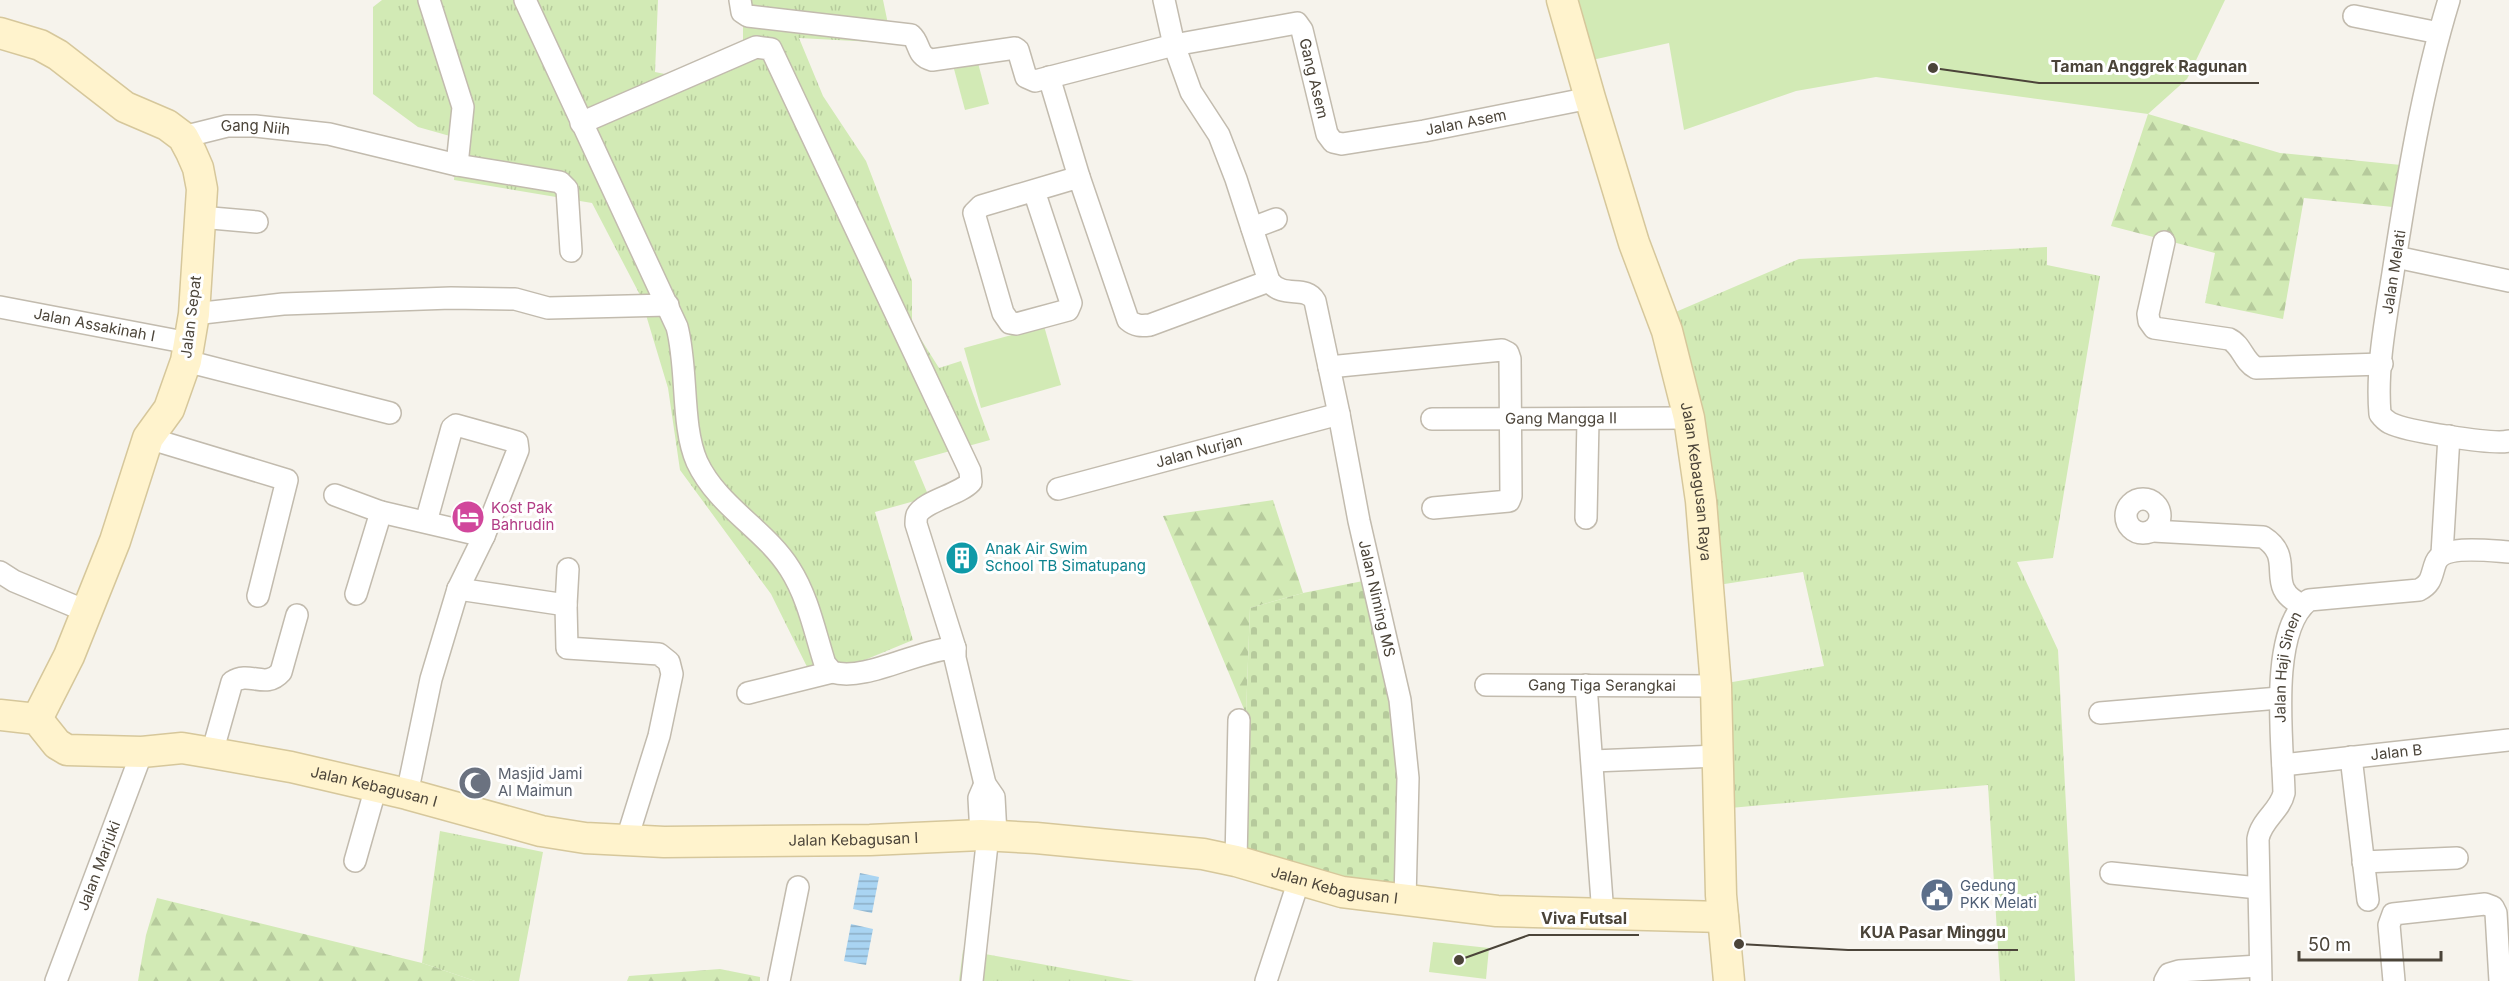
<svg xmlns="http://www.w3.org/2000/svg" width="2509" height="981" font-family="Inter,sans-serif">
<style>
.grass{fill:url(#grass-tufts)}
.forest{fill:url(#forest-firs)}
.cemetery{fill:url(#cemetery-stones)}
.garden{fill:#d2eab5}
.water{fill:url(#water-rules)}
.lines{fill:none;stroke-linecap:round;stroke-linejoin:round}
.street-casing{stroke:#c2bbae;stroke-width:24}
.secondary-casing{stroke:#d6c79b;stroke-width:33}
.street{stroke:#fff;stroke-width:21}
.secondary{stroke:#fff3cd;stroke-width:30}
.labels{text-anchor:middle;stroke-width:6;stroke-linejoin:round;paint-order:stroke}
.street-label{font-size:15px;fill:#4b4439;stroke:#fff}
.hotel-label{font-size:15px;fill:#b23c85;stroke:#fff;text-anchor:start}
.culture-label{font-size:15px;fill:#0d838f;stroke:#fff;text-anchor:start}
.worship-label{font-size:15px;fill:#5b616d;stroke:#fff;text-anchor:start}
.service-label{font-size:15px;fill:#4e5e75;stroke:#fff;text-anchor:start}
.leader{fill:none;stroke:#4b4439;stroke-width:2}
.callout-dot{fill:#4b4439;stroke:#fff;stroke-width:2}
.callout-label{font-size:16px;text-anchor:middle;font-weight:bold;fill:#4b4439;stroke:#fff;stroke-width:6;stroke-linejoin:round;paint-order:stroke}
</style>
<defs>
<pattern id="grass-tufts" width="24" height="20" patternUnits="userSpaceOnUse" patternTransform="scale(1.5)"><rect width="24" height="20" fill="#d2eab5"/><path d="M3 7l-1-3M5 7V3M7 7l1-3M15 17l-1-3M17 17v-4M19 17l1-3" fill="none" stroke="#b6ca9c"/></pattern>
<pattern id="forest-firs" width="22" height="20" patternUnits="userSpaceOnUse" patternTransform="scale(1.5)"><rect width="22" height="20" fill="#d2eab5"/><path d="M5 1l3.5 6h-7zM16 11l3.5 6h-7z" fill="#b6ca9c"/></pattern>
<pattern id="cemetery-stones" width="16" height="16" patternUnits="userSpaceOnUse" patternTransform="scale(1.5)"><rect width="16" height="16" fill="#d2eab5"/><path d="M2 7V4a2 2 0 0 1 4 0v3zM10 15v-3a2 2 0 0 1 4 0v3z" fill="#b6ca9c"/></pattern>
<pattern id="water-rules" width="6" height="5" patternUnits="userSpaceOnUse" patternTransform="scale(1.5)"><rect width="6" height="5" fill="#a9d4f2"/><path d="M0 2.5h6" fill="none" stroke="#8caec5"/></pattern>
</defs>
<rect width="100%" height="100%" fill="#f6f3ec"/>
<g class="grass">
<path d="M382 0H658L655 72 680 77 743 47V0H883L892 43 799 38 823 96 866 161 912 281V325L939 368 961 361 990 440 914 461 929 497 875 512 913 640 814 681 771 594 680 470 668 388 640 295 592 203 454 180 457 138 418 127 373 94V7Z"/>
<path d="M2047 247V265L2100 276 2053 558 2017 562 2058 650 2075 981H2000L1988 785 1730 808 1721 684 1824 666 1803 572 1718 585 1671 314 1799 259Z"/>
<path d="M440 831 543 852 519 981H475L422 963Z"/>
<path d="M963 950 1134 981H959Z"/>
</g>
<g class="forest">
<path d="M2148 114 2280 153 2401 165 2393 207 2304 198 2283 319 2205 303 2215 253 2111 226Z"/>
<path d="M1273 500 1303 593 1250 608 1246 714 1163 516Z"/>
<path d="M157 898 422 963 475 981H138L146 935Z"/>
<path d="M720 969 760 977V981H627L629 976Z"/>
</g>
<path class="cemetery" d="M1368 580 1393 688 1416 893 1313 882 1225 850 1246 714 1250 608 1303 593Z"/>
<g class="garden">
<path d="M1574 0H2225L2187 79 2148 114 1876 77 1796 91 1684 130 1669 43 1592 60Z"/>
<path d="M978 63 989 104 965 110 954 69Z"/>
<path d="M1044 326 1061 385 981 408 964 348Z"/>
<path d="M1433 942 1489 948 1486 979 1429 972Z"/>
</g>
<g class="water">
<path d="M860 873 879 877 872 913 853 909Z"/>
<path d="M851 924 873 929 866 965 844 961Z"/>
</g>
<g class="lines">
<defs>
<g id="street">
<path d="M429 0 463 107 457 165"/>
<path d="M525 0 677 327C688 368 681 426 697 462 718 507 765 529 790 569 808 597 815 633 825 664L832 672C866 682 916 650 955 648V658L985 784 994 797 996 835"/>
<path id="s1" d="M740 0 742 12 748 16 911 35C921 44 916 56 932 60L1015 48 1018 50 1026 77 1035 81 1174 45 1297 23 1302 30 1327 134 1333 142 1342 144 1424 131 1590 98"/>
<path id="s2" d="M1164 0 1174 45 1191 92 1219 135 1236 179 1269 281C1284 300 1305 284 1315 301L1339 414 1359 521 1400 700 1408 778 1405 900"/>
<path d="M2449 0C2422 88 2407 182 2393 273 2386 318 2376 368 2380 414 2383 418 2386 421 2390 423 2405 431 2493 445 2509 441"/>
<path d="M2354 16 2439 33"/>
<path d="M1049 77 1079 177"/>
<path d="M581 123 756 47 771 49 970 471 971 482C959 495 924 501 917 515 916 518 916 521 916 524L955 648"/>
<path id="s3" d="M183 137 227 126H255L329 134 457 165 560 182 567 189 571 251"/>
<path d="M1034 191 1071 303 1068 310 1016 324 1010 323 1003 313 974 213 981 206 1079 177 1128 320C1135 326 1141 326 1150 325L1269 281"/>
<path d="M200 217 257 222"/>
<path d="M1252 228 1276 219"/>
<path d="M2164 242 2148 314 2149 321 2154 328 2229 339C2242 345 2243 361 2256 368L2382 364"/>
<path d="M2396 257 2509 281"/>
<path id="s4" d="M0 307 189 343"/>
<path d="M194 314 283 304 451 298 515 299 548 308 668 305"/>
<path d="M186 361 390 413"/>
<path d="M1329 367 1502 350 1508 353 1510 359 1511 496 1509 501 1433 508"/>
<path id="s5" d="M1432 419 1689 418"/>
<path d="M148 438 287 480 258 596"/>
<path id="s6" d="M1058 489 1339 414"/>
<path d="M335 495 381 512 484 536"/>
<circle cx="2143" cy="516" r="17"/>
<path d="M1586 518 1588 420"/>
<path d="M2153 531 2263 537C2298 559 2262 586 2302 605"/>
<path d="M2442 554 2449 436"/>
<path d="M568 569 566 605 567 648 659 654 669 662 672 674 659 736 626 842"/>
<path d="M0 572 14 581 86 611"/>
<path d="M458 589 566 605"/>
<path d="M356 594 381 512"/>
<path id="s7" d="M1486 685 1716 686"/>
<path d="M1586 685 1603 915"/>
<path d="M748 693 832 672"/>
<path d="M2100 713 2279 698"/>
<path d="M212 753 232 682C250 670 265 690 281 672L297 615"/>
<path d="M2351 757 2368 900"/>
<path d="M1593 761 1718 756"/>
<path id="s8" d="M2283 765 2509 740"/>
<path d="M407 794 431 679 458 589 484 536 518 450 517 442 456 425 452 428 426 522"/>
<path d="M981 835 979 798 985 784"/>
<path d="M355 861 376 787"/>
<path d="M1236 861 1239 720"/>
<path d="M2363 862 2457 858"/>
<path d="M2111 873 2258 888"/>
<path id="s9" d="M56 981 142 752"/>
<path d="M779 981 798 887"/>
<path d="M972 981 988 835"/>
<path d="M1266 981 1299 880"/>
<path d="M2165 981 2169 974 2179 971 2259 966"/>
<path id="s10" d="M2261 981 2258 839C2261 820 2280 811 2284 793 2283 745 2268 631 2309 600L2419 590C2433 583 2431 574 2436 562 2444 544 2491 551 2509 552"/>
<path d="M2394 981 2389 925 2393 914 2485 904 2493 907 2496 913 2500 981"/>
</g>
<g id="secondary">
<path id="s11" d="M1562 0 1590 98 1634 243 1667 331 1689 418 1701 501 1716 686 1721 895 1729 981"/>
<path d="M0 33 40 45 58 55 125 107 167 125 183 137 191 152 198 168 202 189 194 314 186 361 169 409 148 438 115 541 69 656 37 719"/>
<path id="s12" d="M0 715 37 719 57 744 67 750 142 752 182 748 212 753 291 767 407 794 541 831 585 838 664 842 870 840 981 835 1036 838 1203 854 1236 861 1342 892 1497 911 1723 917"/>
</g>
</defs>
<use href="#street" class="street-casing"/>
<use href="#secondary" class="secondary-casing"/>
<use href="#street" class="street"/>
<use href="#secondary" class="secondary"/>
</g>
<defs>
<symbol id="hotel-disc" viewBox="-11 -11 22 22"><circle r="9.5" fill="#d1479c" stroke="#fff"/><path d="M-6-4.5h1.5V1H6V5H4.5V3h-9V5H-6ZM-4 0a1.8 1.8 0 1 1 3.6 0ZM.5 0V-2.5h3Q6-2.5 6 0Z" fill="#fff"/></symbol>
<symbol id="building-disc" viewBox="-11 -11 22 22"><circle r="9.5" fill="#0f9aa8" stroke="#fff"/><path d="M-4-6H4V6H1V3H-1V6H-4ZM-2.5-4.3h1.7v1.8h-1.7ZM.8-4.3h1.7v1.8H.8ZM-2.5-1h1.7V.8h-1.7ZM.8-1h1.7V.8H.8Z" fill="#fff"/></symbol>
<symbol id="mosque-disc" viewBox="-11 -11 22 22"><circle r="9.5" fill="#6b7280" stroke="#fff"/><path d="M3.5-4.9A6 6 0 1 0 3.5 4.9A5 5 0 1 1 3.5-4.9Z" fill="#fff"/></symbol>
<symbol id="civic-disc" viewBox="-11 -11 22 22"><circle r="9.5" fill="#5c6f8a" stroke="#fff"/><path d="M-.6-6.5H3V-4.5H.6V-3L4-1V1h2V6H-6V1h2V-1L-.6-3ZM-1.2 2.5V6h2.4V2.5Z" fill="#fff"/></symbol>
</defs>
<g fill-rule="evenodd">
<use href="#hotel-disc" x="449" y="498" width="38" height="38"/>
<use href="#building-disc" x="943" y="539" width="38" height="38"/>
<use href="#mosque-disc" x="456" y="764" width="38" height="38"/>
<use href="#civic-disc" x="1918" y="876" width="38" height="38"/>
</g>
<g class="labels">
<g class="street-label">
<text dy="5" stroke="none"><textPath href="#s1" startOffset="670">Gang Asem</textPath></text>
<text dy="5" stroke="none"><textPath href="#s1" startOffset="872">Jalan Asem</textPath></text>
<text dy="5" stroke="none"><textPath href="#s3" startOffset="74">Gang Niih</textPath></text>
<text transform="translate(2394 272) rotate(-81)" y="5">Jalan Melati</text>
<text transform="translate(191 317) rotate(-83)" y="5">Jalan Sepat</text>
<text dy="5" stroke="none"><textPath href="#s4" startOffset="96">Jalan Assakinah I</textPath></text>
<text dy="5" stroke="none"><textPath href="#s5" startOffset="129">Gang Mangga II</textPath></text>
<text dy="5" stroke="none"><textPath href="#s6" startOffset="146">Jalan Nurjan</textPath></text>
<text dy="5" stroke="none"><textPath href="#s11" startOffset="501">Jalan Kebagusan Raya</textPath></text>
<text dy="5" stroke="none"><textPath href="#s2" startOffset="658">Jalan Niming MS</textPath></text>
<text dy="5" stroke="none"><textPath href="#s10" startOffset="322">Jalan Haji Sinen</textPath></text>
<text dy="5" stroke="none"><textPath href="#s7" startOffset="116">Gang Tiga Serangkai</textPath></text>
<text dy="5" stroke="none"><textPath href="#s8" startOffset="114">Jalan B</textPath></text>
<text dy="5" stroke="none"><textPath href="#s12" startOffset="392">Jalan Kebagusan I</textPath></text>
<text dy="5" stroke="none"><textPath href="#s12" startOffset="878">Jalan Kebagusan I</textPath></text>
<text dy="5" stroke="none"><textPath href="#s9" startOffset="123">Jalan Marjuki</textPath></text>
<text dy="5" stroke="none"><textPath href="#s12" startOffset="1364">Jalan Kebagusan I</textPath></text>
</g>
<g class="hotel-label">
<text x="491" y="513">Kost Pak<tspan x="491" dy="17">Bahrudin</tspan></text>
</g>
<g class="culture-label">
<text x="985" y="554">Anak Air Swim<tspan x="985" dy="17">School TB Simatupang</tspan></text>
</g>
<g class="worship-label">
<text x="498" y="779">Masjid Jami<tspan x="498" dy="17">Al Maimun</tspan></text>
</g>
<g class="service-label">
<text x="1960" y="891">Gedung<tspan x="1960" dy="17">PKK Melati</tspan></text>
</g>
</g>
<path class="leader" d="M1933 68L2039 83H2259M1459 960L1529 935H1639M1739 944L1848 950H2018"/>
<g class="callout-dot">
<circle cx="1933" cy="68" r="6"/>
<circle cx="1459" cy="960" r="6"/>
<circle cx="1739" cy="944" r="6"/>
</g>
<g class="callout-label">
<text x="2149" y="72">Taman Anggrek Ragunan</text>
<text x="1584" y="924">Viva Futsal</text>
<text x="1933" y="938">KUA Pasar Minggu</text>
</g>
<path d="M2299 951v9h142v-9" fill="none" stroke="#4b4439" stroke-width="3"/>
<text x="2308" y="951" font-size="18" fill="#4b4439" stroke="#ffffff" stroke-width="4.5" paint-order="stroke">50 m</text>
</svg>
